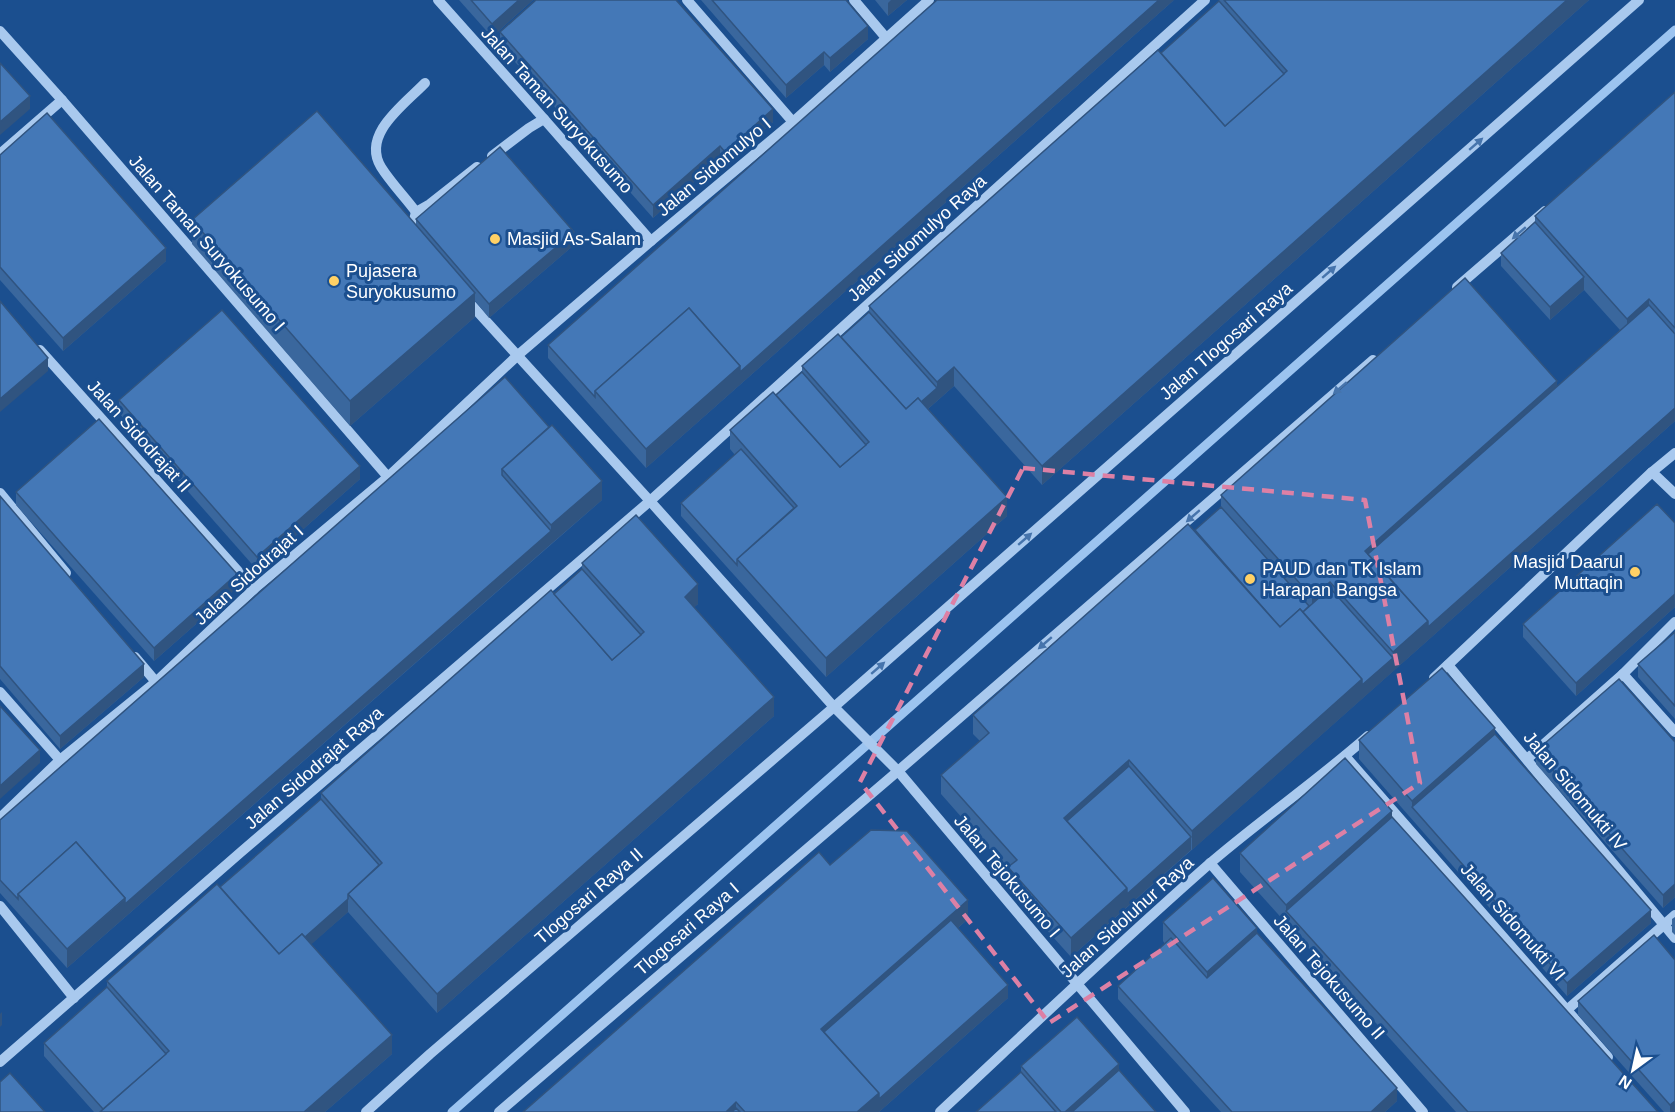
<svg xmlns="http://www.w3.org/2000/svg" width="1675" height="1112" font-family="Helvetica,sans-serif">
<style>
.lines{fill:none;stroke-linecap:round;stroke-linejoin:round}
.stream{stroke:#9cc4f0;stroke-width:9}
.minor{stroke:#a9c9ee;stroke-width:10}
.wall{fill:#3a679d}
.shaded-wall{fill:#305480}
.building{fill:#4478b7;stroke:#305480;stroke-width:1.5}
.oneway{fill:#4674ac}
.marked{fill:none;stroke:#dd80a5;stroke-width:4.5;stroke-dasharray:12 8;stroke-linejoin:round}
.poi-dot{fill:#ffd166;stroke:#1b4f8f;stroke-width:2}
.labels{text-anchor:middle;stroke-width:6;stroke-linejoin:round;paint-order:stroke}
.street-label{font-size:18px;fill:#fff;stroke:#1b4f8f}
.poi-label{font-size:18px;fill:#fff;stroke:#1b4f8f;text-anchor:start}
</style>
<rect width="100%" height="100%" fill="#1b4f8f"/>
<g class="lines">
<path class="stream" d="M452 1112 1675 30"/>
<g class="minor">
<path d="M438 0 544 119 651 241"/>
<path d="M687 0 793 122"/>
<path d="M854 0 887 39"/>
<path d="M0 31 62 100 388 477"/>
<path d="M425 83C405 104 361 134 381 167 391 183 405 197 416 212L430 204 477 167"/>
<path d="M0 154 62 100"/>
<path d="M492 156 529 128 544 119"/>
<path d="M412 234 411 232 416 212"/>
<path d="M1457 287 1545 211"/>
<path d="M466 299 650 501 834 707 898 771 1185 1112"/>
<path d="M40 350 254 589"/>
<path d="M1652 472 1675 494"/>
<path d="M0 493 66 573"/>
<path d="M135 657 156 682"/>
<path d="M1448 665 1675 938"/>
<path d="M1623 674 1675 732"/>
<path d="M1434 678 1652 472 1675 453"/>
<path d="M0 692 60 760"/>
<path d="M1345 756 1608 1057"/>
<path d="M1527 759 1623 674 1675 622"/>
<path d="M0 818 60 760 156 682 254 589 388 477 518 355 651 241 793 122 929 0"/>
<path d="M1210 863 1423 1112"/>
<path d="M0 906 74 998"/>
<path d="M1568 1009 1675 915"/>
<path d="M0 1062 241 852 650 501 1205 0"/>
<path d="M366 1112 430 1054 834 707 1639 0"/>
<path d="M499 1112 898 771 1373 360"/>
<path d="M940 1112C1029 1029 1117 945 1208 865 1260 820 1317 781 1368 736"/>
</g>
</g>
<g class="wall">
<path d="M459 0H533L492 37Z"/>
<path d="M701 0H846L868 39 830 72 824 65 786 98Z"/>
<path d="M875 0H907L888 16Z"/>
<path d="M1174 0 646 468 548 358V345Z"/>
<path d="M1219 0H1589L1042 485 954 386 928 409 1007 516 826 677 681 516V503L735 455 730 449V430L776 395 802 372V366L841 337 869 312V306L1161 53 1219 1Z"/>
<path d="M500 32 773 122 725 165 720 159 653 218 500 45Z"/>
<path d="M1675 92V421L1071 957 1008 887V870L941 794V775L980 741 973 734V715L1195 530 1221 507V495L1557 387 1620 330 1584 290 1550 320 1501 266V253L1535 222V216Z"/>
<path d="M0 155 166 261 63 351 0 280Z"/>
<path d="M416 219 574 245 489 318 475 301V317L350 426 192 244V220L416 224Z"/>
<path d="M505 377 602 500 67 968 0 893V820Z"/>
<path d="M119 400 360 479 257 570 119 413Z"/>
<path d="M16 492 237 588 154 661 16 505Z"/>
<path d="M0 496 144 677 60 749 0 679Z"/>
<path d="M1675 523V607L1576 696 1523 637V624Z"/>
<path d="M582 563 698 604 694 607 774 716 437 1013 348 912 311 944 392 1054 325 1112H94L44 1056V1043L107 987V981L220 887 321 799V793L582 569Z"/>
<path d="M1675 632V719L1638 677V664Z"/>
<path d="M1495 734 1651 923 1567 996 1359 759V740Z"/>
<path d="M1675 742V897L1663 908 1536 764V751Z"/>
<path d="M1392 817 1658 1112H1456L1240 872V853Z"/>
<path d="M830 865 968 919 958 928 1008 998 879 1112H523Z"/>
<path d="M1675 917V935L1672 932V919Z"/>
<path d="M1163 922 1257 933 1397 1101 1385 1112H1221L1118 999V986L1165 944 1163 941Z"/>
<path d="M1654 935 1675 1112H1664L1578 1015V1001Z"/>
<path d="M1021 1066 1119 1070 1156 1112H976L1021 1072Z"/>
</g>
<g class="shaded-wall">
<path d="M519 0H533L492 37V24Z"/>
<path d="M891 0H907L888 16V3Z"/>
<path d="M1159 0H1174L646 468V449L740 366Z"/>
<path d="M1567 0H1589L1042 485V466Z"/>
<path d="M868 26V39L830 72V58Z"/>
<path d="M824 52V65L786 98V85Z"/>
<path d="M30 96V109L0 135V122Z"/>
<path d="M773 109V122L725 165V152Z"/>
<path d="M720 146V159L653 218V205Z"/>
<path d="M574 232V245L489 318V304Z"/>
<path d="M166 248V261L63 351V338Z"/>
<path d="M1584 277V290L1550 320V307Z"/>
<path d="M475 293V317L350 426V401Z"/>
<path d="M1649 299V318L1627 338V319Z"/>
<path d="M48 358V371L0 412V399Z"/>
<path d="M954 367V386L937 401V382Z"/>
<path d="M1557 381V400L1371 564 1365 551Z"/>
<path d="M937 388V401L906 428V415Z"/>
<path d="M1675 408V421L1192 850V831L1362 679 1393 658V652L1428 621Z"/>
<path d="M360 466V479L257 570V557Z"/>
<path d="M602 481V500L551 544V525Z"/>
<path d="M1007 497V516L826 677V658Z"/>
<path d="M551 531V544L67 968V949Z"/>
<path d="M237 574V588L154 661V648Z"/>
<path d="M1330 582V601L1312 616V597Z"/>
<path d="M698 584V604L685 616V597Z"/>
<path d="M1675 594V607L1576 696V683Z"/>
<path d="M144 664V677L60 749V736Z"/>
<path d="M774 697V716L437 1013V994Z"/>
<path d="M1495 728V747L1412 807V801Z"/>
<path d="M40 750V763L0 799V786Z"/>
<path d="M1129 760V779L1071 831 1064 818Z"/>
<path d="M1392 811V830L1286 911V905Z"/>
<path d="M1191 837V850L1071 957V938L1127 888Z"/>
<path d="M1675 884V897L1663 908V895Z"/>
<path d="M348 899V912L279 973V959Z"/>
<path d="M968 900V919L828 1042 821 1029Z"/>
<path d="M1651 910V923L1567 996V983Z"/>
<path d="M1257 928V947L1207 991V972Z"/>
<path d="M1008 985V998L879 1112V1099Z"/>
<path d="M2 1012V1025L0 1027V1014Z"/>
<path d="M392 1035V1054L325 1112H304Z"/>
<path d="M1119 1064V1083L1086 1112H1065Z"/>
<path d="M1397 1088V1101L1385 1112H1371Z"/>
<path d="M879 1093V1112H857Z"/>
<path d="M1675 1101V1112H1670V1105Z"/>
<path d="M736 1102V1112H726Z"/>
</g>
<g class="building">
<path d="M471 0H519L492 24Z"/>
<path d="M536 0H676L773 109 725 152 720 146 653 205 500 32Z"/>
<path d="M712 0H846L868 26 830 58 824 52 786 85Z"/>
<path d="M937 0H1159L740 372V366L689 308 595 391V397L548 345Z"/>
<path d="M1224 0H1567L1042 466 954 367 937 382 869 306 1158 50 1225 126 1287 71Z"/>
<path d="M1219 1 1284 74 1225 126 1161 53Z"/>
<path d="M0 63 30 96 0 122Z"/>
<path d="M1675 92V328L1649 299 1627 319 1535 216Z"/>
<path d="M317 111 475 293 350 401 192 220Z"/>
<path d="M47 113 166 248 63 338 0 267V155Z"/>
<path d="M500 147 574 232 489 304 416 219Z"/>
<path d="M1535 222 1584 277 1550 307 1501 253Z"/>
<path d="M1465 278 1557 381 1365 551 1428 621 1393 652 1330 582 1312 597 1221 495Z"/>
<path d="M0 301 48 358 0 399Z"/>
<path d="M1649 305 1675 334V408L1428 627V621L1368 554Z"/>
<path d="M689 308 740 366 646 449 595 391Z"/>
<path d="M222 310 360 466 257 557 119 400Z"/>
<path d="M869 312 937 388 921 402 918 398 906 409 841 337Z"/>
<path d="M838 334 906 409 918 398 1007 497 826 658 737 559 797 506 730 430 773 392 840 467 869 442 802 366Z"/>
<path d="M802 372 866 445 840 467 776 395Z"/>
<path d="M505 377 549 427 502 469V475L551 531 125 904V898L76 842 18 894V899L0 880V820Z"/>
<path d="M99 419 237 574 154 648 16 492Z"/>
<path d="M552 425 602 481 551 525 502 469Z"/>
<path d="M741 449 794 508 737 559V565L681 503Z"/>
<path d="M0 496 144 664 60 736 0 666Z"/>
<path d="M1657 504 1675 523V594L1576 683 1523 624Z"/>
<path d="M1221 507 1309 606 1303 612 1300 609 1280 627 1195 530Z"/>
<path d="M636 515 698 584 685 597 774 697 437 994 348 894 382 863 321 793 551 590 612 660 644 632 582 563Z"/>
<path d="M1188 524 1280 627 1300 609 1362 679 1192 831 1129 760 1064 818 1127 888 1071 938 1008 867 1017 860 941 775 989 733 973 715Z"/>
<path d="M582 569 641 635 612 660 554 594Z"/>
<path d="M1330 588 1393 658 1362 685V679L1303 612Z"/>
<path d="M1675 632V706L1638 664Z"/>
<path d="M1442 668 1495 728 1412 801 1359 740Z"/>
<path d="M1619 679 1675 742V884L1663 895 1536 751Z"/>
<path d="M0 706 40 750 0 786Z"/>
<path d="M1495 734 1651 910 1567 983 1412 807Z"/>
<path d="M1345 758 1392 811 1286 905 1240 853Z"/>
<path d="M1129 766 1191 837 1127 894V888L1067 821Z"/>
<path d="M321 799 379 865 348 894V899L305 937 302 934 279 954 220 887Z"/>
<path d="M1392 817 1658 1112H1468L1286 911Z"/>
<path d="M871 830 907 831 968 900 821 1029 879 1093 857 1112H745L736 1102 726 1112H523L819 852 830 865Z"/>
<path d="M76 842 125 898 67 949 18 894Z"/>
<path d="M1213 878 1257 928 1207 972 1163 922Z"/>
<path d="M217 884 279 954 302 934 392 1035 304 1112H100L169 1051 107 981Z"/>
<path d="M951 920 1008 985 879 1099V1093L824 1032Z"/>
<path d="M1257 933 1397 1088 1371 1112H1232L1118 986 1171 938 1207 978Z"/>
<path d="M1654 935 1675 960V1101L1670 1105 1578 1001Z"/>
<path d="M107 987 166 1054 103 1109 44 1043Z"/>
<path d="M1077 1017 1119 1064 1065 1112H1061L1021 1066Z"/>
<path d="M1119 1070 1156 1112H1072Z"/>
<path d="M1021 1072 1056 1112H976Z"/>
<path d="M10 1073 45 1112H0V1082Z"/>
<path d="M736 1108 740 1112H732Z"/>
</g>
<defs><path id="oneway-solid" d="M-6-.8H1V-3.2L6.5 0L1 3.2V.8H-6Z" transform="scale(1.5)"/></defs>
<g class="oneway">
<use href="#oneway-solid" transform="translate(1476 144) rotate(-41)"/>
<use href="#oneway-solid" transform="translate(1519 233) rotate(139)"/>
<use href="#oneway-solid" transform="translate(1329 272) rotate(-41)"/>
<use href="#oneway-solid" transform="translate(1340 388) rotate(139)"/>
<use href="#oneway-solid" transform="translate(1193 516) rotate(139)"/>
<use href="#oneway-solid" transform="translate(1025 539) rotate(-41)"/>
<use href="#oneway-solid" transform="translate(1045 643) rotate(139)"/>
<use href="#oneway-solid" transform="translate(878 668) rotate(-41)"/>
</g>
<path class="marked" d="M1023 468 1365 500 1420 783 1049 1023 860 782Z"/>
<g class="poi-dot">
<circle cx="495" cy="239" r="6"/>
<circle cx="334" cy="281" r="6"/>
<circle cx="1635" cy="572" r="6"/>
<circle cx="1250" cy="579" r="6"/>
</g>
<g class="labels">
<g class="street-label">
<text transform="translate(557 110) rotate(48)" y="6">Jalan Taman Suryokusumo</text>
<text transform="translate(714 167) rotate(-40)" y="6">Jalan Sidomulyo I</text>
<text transform="translate(917 238) rotate(-42)" y="6">Jalan Sidomulyo Raya</text>
<text transform="translate(207 243) rotate(49)" y="6">Jalan Taman Suryokusumo I</text>
<text transform="translate(1226 341) rotate(-41)" y="6">Jalan Tlogosari Raya</text>
<text transform="translate(139 436) rotate(48)" y="6">Jalan Sidodrajat II</text>
<text transform="translate(249 575) rotate(-42)" y="6">Jalan Sidodrajat I</text>
<text transform="translate(314 768) rotate(-41)" y="6">Jalan Sidodrajat Raya</text>
<text transform="translate(1575 791) rotate(50)" y="6">Jalan Sidomukti IV</text>
<text transform="translate(1007 876) rotate(50)" y="6">Jalan Tejokusumo I</text>
<text transform="translate(589 896) rotate(-41)" y="6">Tlogosari Raya II</text>
<text transform="translate(1127 917) rotate(-42)" y="6">Jalan Sidoluhur Raya</text>
<text transform="translate(1513 922) rotate(49)" y="6">Jalan Sidomukti VI</text>
<text transform="translate(687 929) rotate(-41)" y="6">Tlogosari Raya I</text>
<text transform="translate(1329 977) rotate(49)" y="6">Jalan Tejokusumo II</text>
</g>
<g class="poi-label">
<text x="507" y="245">Masjid As-Salam</text>
<text x="346" y="277">Pujasera<tspan x="346" dy="21">Suryokusumo</tspan></text>
<text x="1623" y="568" text-anchor="end">Masjid Daarul<tspan x="1623" dy="21">Muttaqin</tspan></text>
<text x="1262" y="575">PAUD dan TK Islam<tspan x="1262" dy="21">Harapan Bangsa</tspan></text>
</g>
</g>
<g transform="translate(1633 1070) rotate(213)" stroke="#1b4f8f" stroke-width="4.5" paint-order="stroke">
<path d="M0-4.5L10 22L0 15L-10 22Z" fill="#ffffff"/>
<text y="-9" font-size="16" font-weight="bold" text-anchor="middle" fill="#ffffff">N</text>
</g>
</svg>
